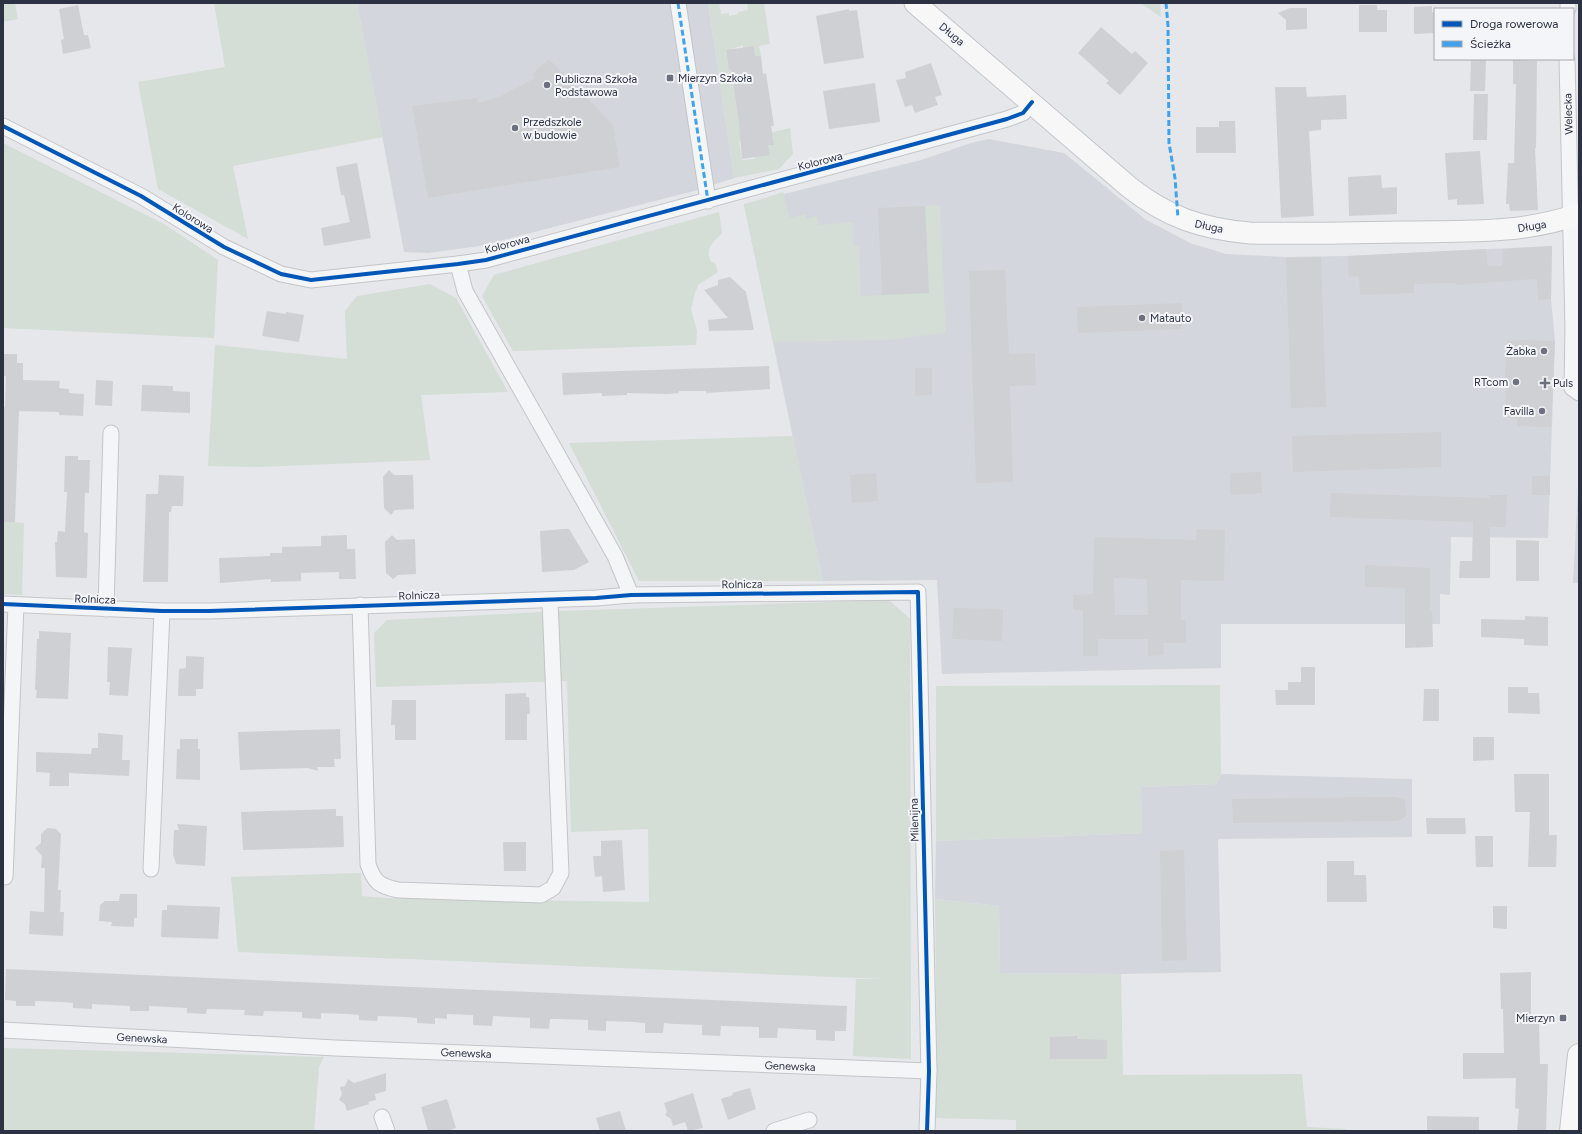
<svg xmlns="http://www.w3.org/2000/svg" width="1582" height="1134" font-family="Figtree,sans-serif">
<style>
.built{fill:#d4d6dd}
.green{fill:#d4ddd6}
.building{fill:#cfd0d4;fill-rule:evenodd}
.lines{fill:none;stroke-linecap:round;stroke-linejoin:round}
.street-casing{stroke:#c3c5c8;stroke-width:17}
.secondary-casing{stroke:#c3c5c8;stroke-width:23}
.primary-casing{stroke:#c2c4c7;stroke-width:24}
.street{stroke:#f4f5f6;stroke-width:15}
.secondary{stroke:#f7f7f8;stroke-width:21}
.primary{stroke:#f7f7f8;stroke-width:22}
.quiet{stroke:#3ea3ec;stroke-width:3;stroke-dasharray:6 3;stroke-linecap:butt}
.cycleway-casing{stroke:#f4f5f8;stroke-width:6}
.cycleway{stroke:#0057b8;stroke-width:4}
.poi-dot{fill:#6d717d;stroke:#f4f5f8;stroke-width:1.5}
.labels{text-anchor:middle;stroke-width:4;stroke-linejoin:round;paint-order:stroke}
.street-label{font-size:11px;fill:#2c3243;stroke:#f4f5f8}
.poi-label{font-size:11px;fill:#2c3243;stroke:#f4f5f8;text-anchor:start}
</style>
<rect width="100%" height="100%" fill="#e5e7ea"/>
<g class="built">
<path d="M357 3H708L734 178 698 190 480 246 428 253 404 252Z"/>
<path d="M989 139 1064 153 1145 219 1190 243 1226 254 1285 257 1348 256 1552 246 1551 299 1555 341 1548 538 1451 537 1450 595 1440 594V624H1221V668L942 674 937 580 823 581 744 204 921 160 971 143Z"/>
<path d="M1579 472V583H1573Z"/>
<path d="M1221 774 1412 779V837L1218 839 1221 972 1121 974 1000 973 999 906 935 899 936 841 1142 833 1141 787 1216 784Z"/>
</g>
<g class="green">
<path d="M3 3H15L18 19 3 22Z"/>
<path d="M214 3H357L383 137 233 166 248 239 158 189 138 82 225 67Z"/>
<path d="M708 3H719L721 14 729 13V16L738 14V12L748 10 747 3H764L770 44 759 46 761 56H755L754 46 743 48V45L726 51 729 69H731L742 140 739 141 742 160 754 159 768 145H774L773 136 770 133 790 128 793 154 779 169 734 178Z"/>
<path d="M1140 3H1160L1161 17Z"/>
<path d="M3 143 164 224 218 260 214 338 3 328Z"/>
<path d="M783 192 790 218 805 214 806 219 816 216 819 225 853 222 854 246H859L861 296 929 292 925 206 940 205 946 333 887 340 773 342 744 205Z"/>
<path d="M719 212 722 233C713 243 706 246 710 261L715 263 718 272 698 285 695 293 691 309 697 331 696 345 513 351 482 296 494 275Z"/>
<path d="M430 284 456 298 508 392 421 395 430 460 258 467 208 466 215 345 347 359 345 311 357 296Z"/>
<path d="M793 436 823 581H639L569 443Z"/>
<path d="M3 521 24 523 22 595 3 594Z"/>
<path d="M889 600 910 619 911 1059 853 1056 856 979H884L238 952 231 877 361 873 362 896 383 898 649 902 648 829 571 832 567 681 376 687 374 633 387 620 561 611Z"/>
<path d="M1220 685 1221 774 1216 784 1141 787 1142 833 936 841V686Z"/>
<path d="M935 899 999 906 1000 973 1121 974 1123 1075 1302 1074 1307 1127 1346 1129V1131H1016V1120L935 1118 937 1073Z"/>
<path d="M3 1048 324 1057 319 1067 314 1131H3Z"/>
</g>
<g class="building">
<path d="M78 5 84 35H88L91 48 63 54 61 40 64 39 59 9Z"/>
<path d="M1359 5H1377V10H1387V32H1359Z"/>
<path d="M1432 6V12H1435V33L1414 34V7Z"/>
<path d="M1290 8H1307V29L1286 30V20L1278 13Z"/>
<path d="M849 9V11L857 10 864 58 824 64 816 16Z"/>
<path d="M1101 27 1132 54 1135 51 1148 63 1120 95 1106 83 1109 81 1078 53Z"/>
<path d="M754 46 755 56H761L763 74 766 73 774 126H771L774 145H768L770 155 742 159 739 123 731 69 729 70 726 50Z"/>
<path d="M549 59 613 125 620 167 428 198 412 106 477 98 478 103 499 97 535 78 532 74Z"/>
<path d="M1471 59H1486L1485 91H1470Z"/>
<path d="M1513 60 1537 61 1536 148H1535L1538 210 1510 211 1509 204H1506L1508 163H1514L1516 84H1513Z"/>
<path d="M931 63 942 95 935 97 938 105 915 113 912 105 905 107 896 80 906 78 905 72Z"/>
<path d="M875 83 880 122 829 129 823 91Z"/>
<path d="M1275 87H1306L1307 97 1346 95 1347 119 1321 120V130L1309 131 1314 216 1281 218Z"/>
<path d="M1474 94H1488L1487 140H1473Z"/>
<path d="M1219 121H1235L1236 153H1196V127H1219Z"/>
<path d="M1480 151 1484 204 1457 205V199L1448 200 1445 153Z"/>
<path d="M357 163 371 238 324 246 321 228 350 222 344 195H341L336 167Z"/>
<path d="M1381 175 1382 188 1397 187V214L1349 216 1348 177Z"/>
<path d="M925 206 929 293 882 295 878 208Z"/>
<path d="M1552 246 1551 299 1538 300 1537 280 1534 279 1456 285V283L1414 284V293L1360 295 1359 276 1349 277 1348 256 1486 249 1488 266H1502L1503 249Z"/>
<path d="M1321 257 1326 407 1291 408 1286 258Z"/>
<path d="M1005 270 1009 354 1035 353 1036 385 1010 386 1013 482 976 483 969 271Z"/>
<path d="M730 277 746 292 754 330 709 331 708 320 728 318 704 290 718 285V280Z"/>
<path d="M1182 303V329L1078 333 1077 307Z"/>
<path d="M267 311 286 314V312L304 315 299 342 262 336Z"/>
<path d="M1520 340 1555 341 1551 427 1517 426V418L1505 417 1506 388H1504L1507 341Z"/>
<path d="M3 354H17V363H23V380L60 381 59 388 69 389V393L84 394 83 416 59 415V412L19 411 15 522H3V407H5L6 376H3Z"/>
<path d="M769 366 770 389 706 393V391H679V393L667 394 627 393V395L602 396V393L563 395 562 373Z"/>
<path d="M915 368H932V395L915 396Z"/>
<path d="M96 380 113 381 112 406 95 405Z"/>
<path d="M142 385 173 386V391L190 392V413L141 411Z"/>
<path d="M1441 432V467L1293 472 1292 436Z"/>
<path d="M65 456H78V460H90L89 493H85L84 532 88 533 87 578 56 577 55 542H57L58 531 65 532 67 492H64Z"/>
<path d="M389 470 394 475H413L414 509 395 510 391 515 384 508 383 477Z"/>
<path d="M1261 472 1262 493 1230 495V473Z"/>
<path d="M876 473 878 501 852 503 850 475Z"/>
<path d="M159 475 184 476 183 506H172L171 512H169L168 582H143L146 494H158Z"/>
<rect x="1532" y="476" width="18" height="19"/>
<path d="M1331 493 1490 498 1489 495H1507L1506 527H1490V578H1459L1460 561H1472L1473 522 1330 517Z"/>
<path d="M564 529H569L589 562 574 570 542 572 540 531Z"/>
<path d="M1197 529 1225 530 1224 581 1181 580V620H1186V643H1163L1164 655 1148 656V639H1098V656H1083V610H1073V595L1093 594 1094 537 1196 540ZM1114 578 1147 579 1148 615H1115Z"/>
<path d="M347 535V549H355L356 579H339V572L301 573V581L271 582V579L220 583 219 558 270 556V553H282V547L321 546V536Z"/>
<path d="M392 535 397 540 415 539 416 574 398 575 393 579 386 573 385 542Z"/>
<path d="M1516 540 1539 541V581H1516Z"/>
<path d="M1365 565 1430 568V611H1432L1433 647 1405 648V588L1365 587Z"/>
<path d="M954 608 1003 609 1002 641 952 639Z"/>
<path d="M1525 616 1548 617V646L1524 645V639L1481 637V619L1525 620Z"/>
<path d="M39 631 71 633 68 699 36 698 37 690H35L37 639H39Z"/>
<path d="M108 647 132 648 128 696 109 695 110 682H107Z"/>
<path d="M186 656 204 657 203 689H196V696H178L179 669 186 668Z"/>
<path d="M1301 667H1315V705H1276L1275 690H1288V682H1301Z"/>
<path d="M1508 687H1528V693H1539L1540 714 1508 713Z"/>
<path d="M1424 689H1439V721H1423Z"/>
<path d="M526 693V697H529L530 714H527V740H505V694Z"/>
<path d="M392 700H416V740H395V725H391Z"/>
<path d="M340 729 341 759H334L335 767H317L318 771 308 768 240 770 238 732Z"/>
<path d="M98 733 123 735 122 760H130L129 776 69 773V786H49L50 773 36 772V752L91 754 92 748H98Z"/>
<path d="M1473 737H1494V760L1473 761Z"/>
<path d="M180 739H198V749H200V780L176 779 177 749H180Z"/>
<path d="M1514 774H1549V835H1557L1556 867H1528L1530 812H1515Z"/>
<path d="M1377 797H1396L1405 800 1406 817 1397 821 1233 823 1232 799Z"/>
<path d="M336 809V816H343L344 847 243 850 241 812Z"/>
<path d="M1426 818H1465L1466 834H1427Z"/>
<path d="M177 824 207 826 205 866 176 864 173 854 174 830H179Z"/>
<path d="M47 828 56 829 61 834 58 890H61L60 912H64L63 936 29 934 30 911 44 912 45 868H41L42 856 35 848 41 843V834Z"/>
<path d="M1475 836H1493V867H1476Z"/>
<path d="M622 840 625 890 603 892 602 876 595 877 593 856H601V841Z"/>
<path d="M503 842H526V871H504Z"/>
<path d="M1184 850 1187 960 1162 961 1160 851Z"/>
<path d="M1327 861H1354V875H1366L1367 902H1327Z"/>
<path d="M120 894H137V918H134V927L111 926 112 922 99 921 100 905 105 901H119Z"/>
<path d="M167 905 220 907 218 939 161 937 162 910H167Z"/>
<path d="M1493 906H1507V929L1493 928Z"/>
<path d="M6 969 847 1006 846 1031H835V1041L816 1040V1030L778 1028 777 1038H759V1027L721 1026 720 1036 702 1035V1025L675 1024 664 1023 663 1033H645V1023L634 1022 606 1021V1031L588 1030V1020L560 1019H550L549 1029 530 1028V1018L493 1016 492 1026 473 1025V1015L447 1014V1019L435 1018V1024L417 1023V1018L406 1017 378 1016 377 1021 359 1020V1015L348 1014 321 1013V1019L302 1018V1012L264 1011 263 1016 244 1015 245 1010 207 1009 206 1014 187 1013V1008L149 1006V1011H130V1006L92 1004V1009L73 1008V1003L62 1002 35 1001V1006H16V1001L5 1000Z"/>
<path d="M1531 972V1020H1533V1023H1539L1540 1064H1548L1546 1131H1517L1519 1109 1515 1108 1516 1078 1463 1079V1053H1504L1503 1009H1501L1500 973Z"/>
<path d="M1077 1036V1039L1107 1040V1059H1050V1037Z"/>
<path d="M386 1073V1091L375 1094 376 1100 368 1102 369 1104 347 1111 345 1104 339 1100 342 1094 340 1087 345 1086 348 1079 354 1083Z"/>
<path d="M750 1088 756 1109 728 1120 721 1099 733 1095 732 1093Z"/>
<path d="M693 1093 703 1128 688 1131 685 1122 673 1126 671 1119 665 1115 667 1112 664 1103Z"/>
<path d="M447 1099 456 1128 447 1131H428L421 1107Z"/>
<path d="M620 1111 626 1131H600L596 1118Z"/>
<path d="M1427 1116 1479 1117V1131H1427Z"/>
</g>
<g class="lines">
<defs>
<g id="street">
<path d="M678 3 708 201"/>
<path d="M1568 9V3"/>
<path d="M1567 59 1573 327 1572 388 1579 393"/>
<path d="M3 126 141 196 224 247 281 274 311 280 458 264 486 260 1007 119 1023 113 1032 102"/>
<path d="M458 264 465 291 615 556 631 595"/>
<path d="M3 604 162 611H209L596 598 631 595 918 592 929 1071 927 1131"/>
<path d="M360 605 368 864C374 882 379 886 398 890L541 895 553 888 561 873 550 600"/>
<path d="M106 609 111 433"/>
<path d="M151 869 162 611"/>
<path d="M5 877 16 605"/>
<path d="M3 1030 335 1048 929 1071"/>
<path d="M382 1117 387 1131"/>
<path d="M774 1131 809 1120"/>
</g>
<path id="secondary" d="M915 3 1129 187C1167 217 1202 229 1250 233 1301 234 1353 233 1405 232 1464 231 1523 234 1579 214"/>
<path id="primary" d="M1571 1131 1579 1055"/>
</defs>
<use href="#street" class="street-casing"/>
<use href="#secondary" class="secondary-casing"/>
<use href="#primary" class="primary-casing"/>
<use href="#street" class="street"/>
<use href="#secondary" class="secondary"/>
<use href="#primary" class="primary"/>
<g class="quiet">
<path d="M678 3 708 201"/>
<path d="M1166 3 1168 26 1169 143 1175 178 1178 218"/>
</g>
<defs>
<g id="cycleway">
<path d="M3 126 141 196 224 247 281 274 311 280 458 264 486 260 1007 119 1023 113 1032 102"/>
<path d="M3 604 162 611H209L596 598 631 595 918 592 929 1071 927 1131"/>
</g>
</defs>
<use href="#cycleway" class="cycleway-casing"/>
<use href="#cycleway" class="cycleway"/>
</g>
<g class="poi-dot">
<rect x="666" y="74" width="8" height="8" rx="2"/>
<circle cx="547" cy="85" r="4"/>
<circle cx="515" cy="128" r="4"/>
<circle cx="1142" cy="318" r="4"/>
<circle cx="1544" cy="351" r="4"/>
<circle cx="1516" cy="382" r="4"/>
<path d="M1543 377h4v4h4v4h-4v4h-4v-4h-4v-4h4z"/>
<circle cx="1542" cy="411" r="4"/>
<rect x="1559" y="1014" width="8" height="8" rx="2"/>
</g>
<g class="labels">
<g class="street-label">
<text transform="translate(952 34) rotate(40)" y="4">Długa</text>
<text transform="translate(1568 114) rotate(-92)" y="4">Welecka</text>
<text transform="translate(820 161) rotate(-15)" y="4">Kolorowa</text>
<text transform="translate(193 218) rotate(32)" y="4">Kolorowa</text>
<text transform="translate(1209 226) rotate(12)" y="4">Długa</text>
<text transform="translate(1532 226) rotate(-9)" y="4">Długa</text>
<text transform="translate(507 244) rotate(-15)" y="4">Kolorowa</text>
<text transform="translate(742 584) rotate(-1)" y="4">Rolnicza</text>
<text transform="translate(419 595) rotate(-2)" y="4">Rolnicza</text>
<text transform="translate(95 599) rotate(2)" y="4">Rolnicza</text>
<text transform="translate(914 820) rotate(-91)" y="4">Milenijna</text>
<text transform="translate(142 1038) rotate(3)" y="4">Genewska</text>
<text transform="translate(466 1053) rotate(2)" y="4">Genewska</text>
<text transform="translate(790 1066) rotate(2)" y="4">Genewska</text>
</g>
<g class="poi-label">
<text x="678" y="82">Mierzyn Szkoła</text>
<text x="555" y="83">Publiczna Szkoła<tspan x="555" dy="13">Podstawowa</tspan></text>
<text x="523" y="126">Przedszkole<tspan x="523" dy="13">w budowie</tspan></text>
<text x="1150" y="322">Matauto</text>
<text x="1536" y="355" text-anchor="end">Żabka</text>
<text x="1508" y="386" text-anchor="end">RTcom</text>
<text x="1553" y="387">Puls</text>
<text x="1534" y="415" text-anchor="end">Favilla</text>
<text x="1555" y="1022" text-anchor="end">Mierzyn</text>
</g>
</g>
<rect width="1582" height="1134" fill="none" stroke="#2c3243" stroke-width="8"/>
<rect x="1434" y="8" width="140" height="52" fill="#f4f5f8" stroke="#a4a7b0"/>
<rect x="1442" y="21" width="20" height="6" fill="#0057b8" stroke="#a4a7b0"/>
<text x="1470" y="28" font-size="12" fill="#2c3243">Droga rowerowa</text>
<rect x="1442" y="41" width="20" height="6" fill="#3ea3ec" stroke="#a4a7b0"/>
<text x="1470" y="48" font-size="12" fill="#2c3243">Ścieżka</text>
</svg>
